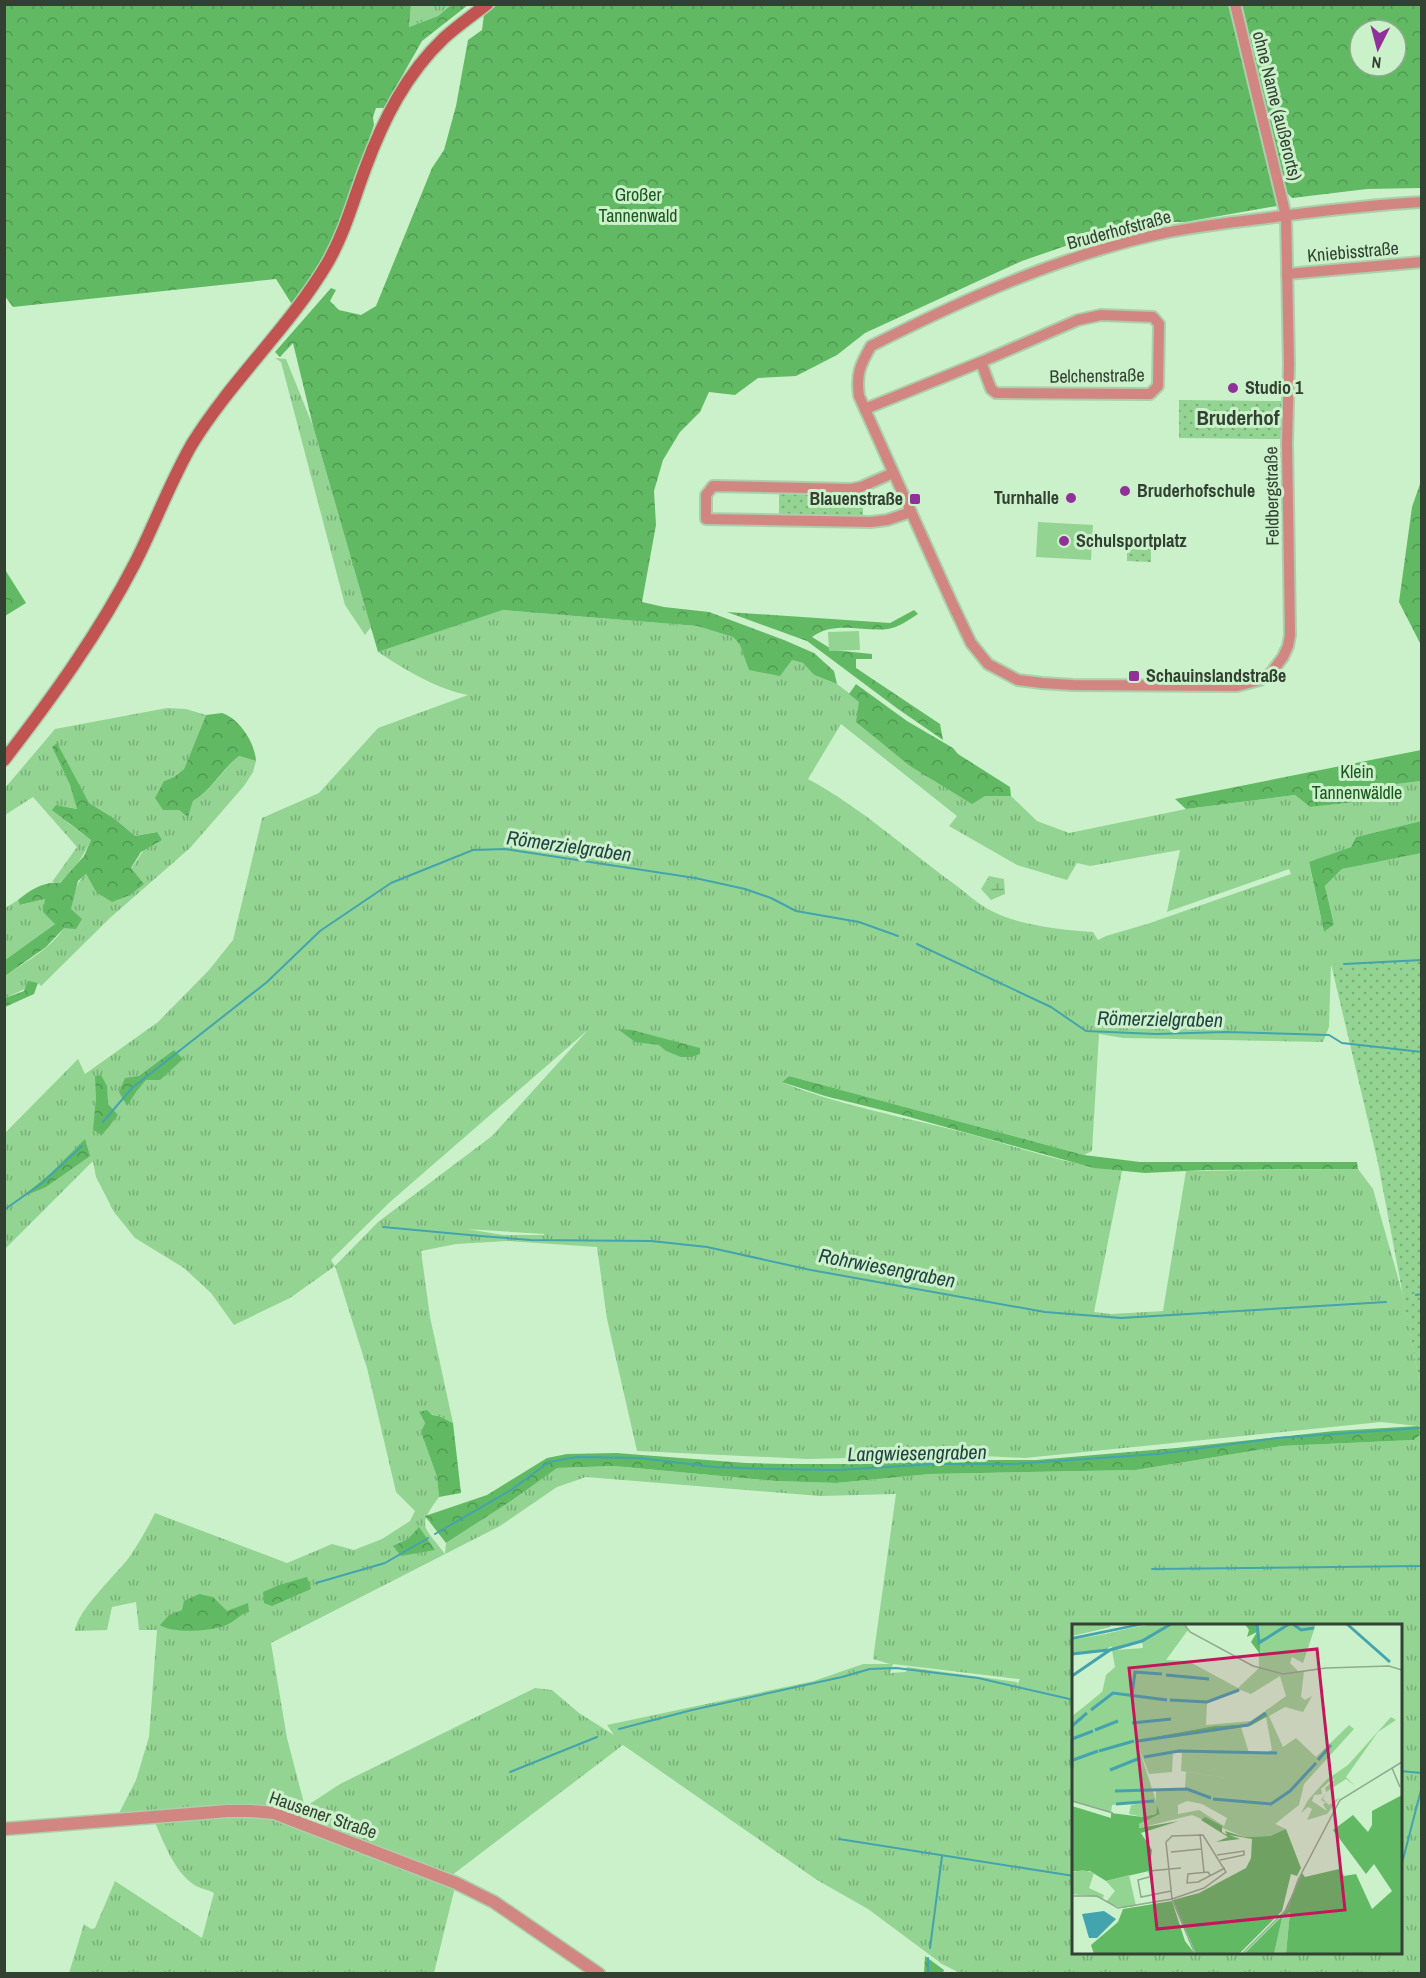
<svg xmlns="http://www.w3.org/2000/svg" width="1426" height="1978" font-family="'Archivo Narrow',sans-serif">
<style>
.grass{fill:url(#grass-tufts);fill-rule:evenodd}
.forest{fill:url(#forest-crowns);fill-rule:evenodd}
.wetland{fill:url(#wetland-marsh)}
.park{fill:url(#park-dots)}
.pitch{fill:#93d492}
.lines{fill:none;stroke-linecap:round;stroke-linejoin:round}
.stream{stroke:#44a4ad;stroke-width:2}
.minor-casing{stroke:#acceac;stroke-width:14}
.tertiary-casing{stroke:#acceac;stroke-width:15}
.secondary-casing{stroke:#acceac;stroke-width:15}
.minor{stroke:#d28681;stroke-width:10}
.tertiary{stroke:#d28681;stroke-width:12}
.secondary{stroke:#c15350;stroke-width:12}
.poi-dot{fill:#903099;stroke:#cbf1ca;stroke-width:2}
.labels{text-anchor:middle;stroke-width:6;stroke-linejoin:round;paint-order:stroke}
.street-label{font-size:18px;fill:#324132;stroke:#cbf1ca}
.park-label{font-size:18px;fill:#1a561e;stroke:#cbf1ca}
.poi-label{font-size:18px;font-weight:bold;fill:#324132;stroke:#cbf1ca;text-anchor:start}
.water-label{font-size:20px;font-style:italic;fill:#234144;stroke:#cbf1ca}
.quarter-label{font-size:21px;font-weight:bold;fill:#324132;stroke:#cbf1ca}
.inset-river{fill:none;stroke:#44a4ad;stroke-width:3}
.inset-road{fill:none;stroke:#8eab8d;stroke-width:1.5}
.view{fill:#c2185b;fill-opacity:0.15;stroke:#c2185b;stroke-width:3}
.inset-edge{fill:none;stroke:#324132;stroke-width:3}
</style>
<defs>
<pattern id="grass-tufts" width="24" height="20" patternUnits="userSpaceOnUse" patternTransform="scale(1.5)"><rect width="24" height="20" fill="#93d492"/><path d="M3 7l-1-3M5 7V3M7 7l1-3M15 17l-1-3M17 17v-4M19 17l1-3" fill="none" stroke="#79ae78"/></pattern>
<pattern id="forest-crowns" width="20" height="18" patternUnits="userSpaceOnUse" patternTransform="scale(1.5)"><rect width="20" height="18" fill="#61ba63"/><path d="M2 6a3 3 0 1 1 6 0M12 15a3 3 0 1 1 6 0" fill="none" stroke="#519952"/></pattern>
<pattern id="wetland-marsh" width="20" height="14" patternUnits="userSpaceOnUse" patternTransform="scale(1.5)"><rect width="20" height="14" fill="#93d492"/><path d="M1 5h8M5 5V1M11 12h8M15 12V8" fill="none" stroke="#79ae78"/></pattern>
<pattern id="park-dots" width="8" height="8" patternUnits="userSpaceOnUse" patternTransform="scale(1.5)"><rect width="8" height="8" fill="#93d492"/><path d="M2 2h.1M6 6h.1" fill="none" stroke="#79ae78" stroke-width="1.8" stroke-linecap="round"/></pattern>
</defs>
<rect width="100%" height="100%" fill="#cbf1ca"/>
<g class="grass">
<path d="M411 5H451L438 16 409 27Z"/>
<path d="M275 358 286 359 313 426 371 627 365 635 345 605 281 362Z"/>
<path d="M503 610 697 626 733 637 740 645 803 663 814 675 837 684 985 796H1011L1037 821 1069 833 1186 809 1295 795 1310 807 1375 800 1381 786 1421 781V821L1356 837 1351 847 1309 863 1324 932 1334 923 1325 886 1342 869 1421 852V960L1331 965 1329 1027 1323 1042 1123 1038 1099 1034 1092 1151 1084 1155 789 1076 782 1082C837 1105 904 1117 962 1132 1015 1146 1067 1165 1122 1171L1094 1312 1111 1314 1163 1311 1186 1171 1358 1169 1373 1189 1404 1299 1421 1391V1973H960L942 1964 868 1909 817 1880 623 1745 447 1879 456 1883 434 1973H69L84 1924 91 1929 95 1928 115 1881 202 1938 214 1893C209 1890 202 1889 196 1886 174 1873 163 1840 153 1818L115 1821 136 1780 149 1737 157 1630H139L136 1602 112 1607 107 1630 75 1631C77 1610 118 1573 131 1555 140 1541 148 1527 155 1513L287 1563 332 1544 354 1550 382 1539 410 1521 415 1511 396 1492 367 1368 335 1266 290 1298 234 1325 211 1293 184 1268 135 1238 114 1212 96 1177 93 1161 5 1249V1133L78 1059 85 1074 158 1022 209 970 233 940 262 818 319 793 378 728 468 695C436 689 406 670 378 652ZM841 724 957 816 949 826 1017 865 1067 880 1077 863 1090 866 1180 850 1167 912 1289 869 1291 874 1147 924 1106 936 1098 940 1093 932C1057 929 1018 926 986 908 976 902 966 893 957 886 907 850 862 808 808 779ZM588 1030 492 1136 378 1222 335 1266 331 1260 390 1202ZM467 1229 544 1234V1235H503ZM507 1241 597 1247 607 1319 637 1451 808 1459 962 1455 1025 1458 1381 1422 1418 1426 1421 1434 1414 1440 1282 1446 1136 1470 931 1474 836 1483 775 1481 614 1466 556 1468 511 1501 446 1543 445 1554C424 1526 416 1528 439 1497L437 1477 421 1432 425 1423 419 1412 439 1416 453 1423 430 1317 421 1251 456 1244ZM586 1477 820 1496 896 1494 873 1659 890 1664H863L814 1681 607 1725 614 1735 579 1713 552 1690 535 1688 340 1784 305 1807 287 1738 271 1643 500 1526 557 1487ZM1074 1626H1400V1952H1074ZM893 1664 1019 1679H1020L1017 1685V1682L907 1667 906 1672 890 1673Z"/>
<path d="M167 708 186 709 206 715 184 769 174 777 164 781 163 810H179L188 816 193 801C213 789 222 770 239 756L256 761 253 772 244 786 190 848 111 917 41 986 38 983 5 998V976C24 963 50 949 63 929 75 911 70 887 86 874L96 892 144 884 131 869 156 832 135 836 115 819 88 803 57 744 52 747 70 785 78 809 56 805 68 823 91 840C83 857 74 870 59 883L52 882 77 847 33 797 5 815V788L55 729Z"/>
<path d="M45 899 55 924 5 960V908L18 900 21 905Z"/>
</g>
<g class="forest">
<path d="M4 5H411L409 27 438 16 451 5H468L422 41 384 108H376L373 117 374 125 335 237 324 258 293 306 276 279 13 307 4 295Z"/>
<path d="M497 5H1231L1278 200 1277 206 1185 222H1162L1148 219 1081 235 1077 242 1022 261 865 333 837 355 796 376 758 378 735 395 709 392 700 412 680 432 663 460 654 491 656 525 642 602 664 607 709 612 784 640 814 653 834 671 837 684 814 675 803 663 792 660 780 676 749 670 740 645 733 637 697 626 503 610 378 652 313 426 293 343 280 357 275 352 331 288 336 290 330 301 339 310 361 315 376 306 432 168 444 150 456 106 468 40 482 30 484 14Z"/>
<path d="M1242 5H1421V188L1367 189 1292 198 1286 192 1280 172ZM1360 30H1396V66H1360Z"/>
<path d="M1421 481V645L1399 602 1412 507Z"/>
<path d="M4 568 26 603 5 616H4Z"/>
<path d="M914 610 918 614C909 620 899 627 888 629 862 632 835 620 812 637L833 650 872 654V659H856V668L940 724 943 740 898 709 807 641 727 612 890 623Z"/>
<path d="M856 684 907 721 953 748 958 754 1010 787 1011 796H985L972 804 910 766 856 722 859 702 849 694Z"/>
<path d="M222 713C240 719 255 743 256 761L239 756C221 770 213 789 193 801L188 817 179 810H163L155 798 164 781 174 777 184 769 206 715Z"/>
<path d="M57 743 89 803 115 819 135 836 157 832 162 840 141 852 131 868 144 884 130 895 112 902 96 892 86 874 78 881 71 909 82 919 76 929 64 928 46 947 5 976V960L55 924 43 912 45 899 20 905 18 900C30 890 44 881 60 883L84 856 91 840 52 810 56 805 77 809 70 785 52 747Z"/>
<path d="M1421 750V781L1381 786 1375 800 1310 807 1295 795 1186 809 1175 799Z"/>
<path d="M1421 821V853L1342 869 1325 886 1334 924 1324 932 1309 862 1351 847 1356 837Z"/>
<path d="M28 981 38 983 34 994 5 1007V998L24 991Z"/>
<path d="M618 1029 632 1030 700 1048V1054L692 1057H681L666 1051 659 1045 635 1042Z"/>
<path d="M174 1050 183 1059 160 1080H146L136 1092 127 1106 119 1092 125 1078 139 1076Z"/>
<path d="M101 1075 107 1086 108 1104 118 1115 102 1135 93 1130 96 1098 95 1076Z"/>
<path d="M789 1076 1084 1155 1140 1162H1357L1358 1169 1206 1170 1145 1173 1094 1168 902 1115 825 1096 782 1082Z"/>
<path d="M85 1139 90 1156 46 1187 22 1197 51 1173Z"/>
<path d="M427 1410 432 1415 439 1416 453 1423 461 1493 439 1497 437 1477 421 1432 425 1423 419 1412Z"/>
<path d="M1418 1426 1421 1434 1414 1440 1282 1446 1136 1470 931 1474 836 1483 775 1481 614 1466 557 1468 511 1501 446 1543 425 1516 487 1495 547 1458 567 1454 616 1453 746 1463 788 1464H864L963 1460H1036L1176 1448 1334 1431Z"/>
<path d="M419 1527 435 1550 401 1556 393 1546 408 1539Z"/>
<path d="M307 1577 311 1589 272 1606 264 1603 263 1592 279 1585Z"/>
<path d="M199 1594 213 1597 227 1611 248 1603 249 1612C239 1614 234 1623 224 1626 210 1631 173 1634 160 1625L169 1615 182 1610 184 1601Z"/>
<path d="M925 1956 944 1970 943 1973H924Z"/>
</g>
<path class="wetland" d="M989 876 1004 879 1005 894 991 900 981 889Z"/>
<g class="park">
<path d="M1179 400 1282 401 1281 439 1179 438Z"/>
<path d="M779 491 863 493V517L779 518Z"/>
<path d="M1127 539 1151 540V562L1127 561Z"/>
<path d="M1421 960H1422L1421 1391 1378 1163 1331 964Z"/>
</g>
<g class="pitch">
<path d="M1038 522 1093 525 1091 560 1036 557Z"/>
<path d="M859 631 860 650 829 651 828 632Z"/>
</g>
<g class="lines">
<g class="stream">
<path d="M917 944 1051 1007 1086 1031 1156 1034 1226 1032 1329 1035 1342 1043 1422 1052"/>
<path d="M1344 964 1422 960"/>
<path d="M103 1122 132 1088 267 982 320 931 391 883 473 850 505 849 695 878 745 889 771 898 796 911 859 922 898 936"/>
<path d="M4 1210 42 1183 82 1146"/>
<path d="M383 1227 480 1236 531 1240 651 1241 707 1247 811 1270 1045 1312 1121 1318 1386 1302"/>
<path d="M1416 1295 1422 1294"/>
<path d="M435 1534 511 1490 549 1462 577 1457 640 1458 714 1467 771 1469 837 1470 935 1464H1014L1158 1454 1277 1438 1420 1428"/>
<path d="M1152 1569 1422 1566"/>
<path d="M316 1583 385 1563 428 1538"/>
<path d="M619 1729 692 1710 842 1677 870 1669 896 1668 978 1678 1074 1700"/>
<path d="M1400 1771 1422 1773"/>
<path d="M510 1772 597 1737"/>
<path d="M839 1839 1074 1876"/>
<path d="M1400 1871 1422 1786"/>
<path d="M930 1948 942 1856"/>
<path d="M928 1974V1958"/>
</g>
<defs>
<g id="minor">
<path d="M1235 4 1286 216 1289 364 1287 443 1289 566 1290 635 1288 646 1283 657 1271 673 1260 680 1237 686 1073 685 1042 683 1018 680 988 664 971 643 952 603 859 396C856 374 860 365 871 346 964 299 1062 255 1164 233 1198 226 1233 222 1267 218 1319 211 1370 205 1422 202"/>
<path d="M1287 274 1422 262"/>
<path d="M865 409 981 362 1078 320 1101 315 1153 317 1159 324 1158 386 1150 394 996 393 991 389 981 362"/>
<path d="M893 473 861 487 851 489 713 486 706 495V519L871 522 887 520 911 512"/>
</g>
<path id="tertiary" d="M4 1829 228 1811H251L274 1813 456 1883 494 1902 599 1974"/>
<path id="secondary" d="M4 760C52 698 99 633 135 563 155 524 170 482 192 444 232 379 290 327 328 262 345 232 353 201 365 169 383 120 406 74 444 38 457 26 473 15 487 4"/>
</defs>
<use href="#minor" class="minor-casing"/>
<use href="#tertiary" class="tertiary-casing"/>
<use href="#secondary" class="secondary-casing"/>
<use href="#minor" class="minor"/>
<use href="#tertiary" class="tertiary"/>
<use href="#secondary" class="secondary"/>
</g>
<g class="poi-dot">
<circle cx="1233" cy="388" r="6"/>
<circle cx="1125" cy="491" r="6"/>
<circle cx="1071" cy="498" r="6"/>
<rect x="909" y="493" width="12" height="12" rx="3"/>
<circle cx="1064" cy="541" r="6"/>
<rect x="1128" y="670" width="12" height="12" rx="3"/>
</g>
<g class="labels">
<g class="street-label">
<text transform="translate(1277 106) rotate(76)" y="6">ohne Name (außerorts)</text>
<text transform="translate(1119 230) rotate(-15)" y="6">Bruderhofstraße</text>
<text transform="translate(1353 252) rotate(-5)" y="6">Kniebisstraße</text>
<text transform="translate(1097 376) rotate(-1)" y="6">Belchenstraße</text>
<text transform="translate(1272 496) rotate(-91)" y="6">Feldbergstraße</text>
<text transform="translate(323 1815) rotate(19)" y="6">Hausener Straße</text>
</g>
<g class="park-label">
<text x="638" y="201">Großer<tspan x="638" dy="21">Tannenwald</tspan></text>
<text x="1357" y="778">Klein<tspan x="1357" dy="21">Tannenwäldle</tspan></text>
</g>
<g class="poi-label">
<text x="1245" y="394">Studio 1</text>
<text x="1137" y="497">Bruderhofschule</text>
<text x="1059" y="504" text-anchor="end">Turnhalle</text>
<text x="903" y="505" text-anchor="end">Blauenstraße</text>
<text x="1076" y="547">Schulsportplatz</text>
<text x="1146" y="682">Schauinslandstraße</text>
</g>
<g class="water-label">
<text transform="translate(569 846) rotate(8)" y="7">Römerzielgraben</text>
<text transform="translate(1160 1019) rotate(1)" y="7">Römerzielgraben</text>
<text transform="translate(887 1268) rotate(11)" y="7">Rohrwiesengraben</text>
<text transform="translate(917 1453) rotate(-1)" y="7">Langwiesengraben</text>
</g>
<g class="quarter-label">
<text x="1238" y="425">Bruderhof</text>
</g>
</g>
<g transform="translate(1072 1624)">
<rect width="330" height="330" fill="#cbf1ca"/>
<path d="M0 0H37L39 3 0 12ZM81 0H112L116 6 94 36 116 37 166 64 187 44 186 0H244L231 39 220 33 218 39 227 48 232 47 229 73 233 76 240 72 231 88 213 83 197 92 211 123 224 114 244 133 277 101 282 105 232 160 227 181 203 200 214 205 198 212 172 213 120 191 67 204V200L88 190 85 182 84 190 71 193 57 190 59 181 84 177V166L113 164 114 148 154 154 109 147 110 128 101 129 100 148 77 150 59 103 46 118 1 136 0 143V92L30 69 34 51 43 43 39 20 48 18 51 23 44 26 71 24 70 17 57 21 53 17 59 4ZM208 52 214 72 179 97 134 101 135 78 169 66 179 70ZM193 87 200 126 195 128 177 129 169 103 66 116 142 102 179 100ZM115 177 130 180 155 194 152 202 127 186 106 190V181ZM33 10 37 26 0 31V16ZM319 93 324 96 306 108 274 153 283 162 274 155 254 168 253 164 263 155 259 156 249 165 250 170 242 171 240 177 255 187 251 180 254 179 249 176 253 170 251 175 257 181 268 173 255 190 235 196 240 185 236 183 229 189 236 176 254 156 276 141ZM218 288 214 330H202L210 294Z" fill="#93d492" fill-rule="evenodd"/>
<path d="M173 0H186L187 16 192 14 188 17V30L179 18 185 8 175 13 177 6ZM192 88 196 92 178 102 65 116 142 102 179 100ZM330 171V330H214L218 288 210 294 202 330H172L210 292 230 249 233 253 267 245 272 252 284 250 300 285 320 267 302 240 294 250 261 206 281 191 296 208 300 201V187ZM85 181 88 190 67 200V204L107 197 69 209 80 226 77 247 34 257 18 247H0V182L39 194V189L71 193 84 190ZM133 193 150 202V208L155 211 153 207 172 213 198 212 214 205 229 244 225 252 219 250 210 287 167 330H124L101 276 127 269 174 244 179 234 180 215 157 211 168 215 144 218 156 213 129 196ZM100 277 113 317 123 330H22L19 321 46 298 51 285Z" fill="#61ba63"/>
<path d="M59 4 55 20 50 22 47 18 36 24 33 10Z" fill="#93d492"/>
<path d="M31 67 49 69 84 177 40 181 39 189 0 177V93ZM11 246 22 249 17 264 32 271 31 274 0 270V248ZM57 251 64 282 50 284 34 278 43 267 34 257Z" fill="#93d492"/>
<path d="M64 0H76L0 16V13ZM32 287 44 295 25 314H17L10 290Z" fill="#44a4ad"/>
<path class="inset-river" d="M185 0 187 19 217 0M221 0 229 6 242 4M275 0 318 38M0 30 36 26M94 51 137 55M0 52 38 26 70 17 99 0M60 71 63 48 90 50M98 76 135 78 167 66M19 86 41 69 95 76M60 99 99 95M0 102 15 89M23 106 46 97M0 115 21 107M66 117 176 101 194 89M27 127 62 117M72 133 107 127 205 129M1 136 26 127M246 136 259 121M0 144V115M38 146 68 134M43 167 115 165 139 174M141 175 199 180 218 167 244 139M44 180 82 177"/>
<path class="inset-road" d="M112 0 118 8 181 42 211 50 254 44 317 42 330 46M320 144 328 163M0 177 41 189M128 210 132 248M99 228 129 225M145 231 172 227V231L148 236M138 251 136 248 116 250 115 259 126 258 153 244M77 253 66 256 69 273 99 267M82 271 77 247 109 244M0 272H25L46 284 100 275 132 264 154 248 131 211 100 212 94 218 100 275 123 330M170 330 216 284 226 256 268 176 330 138"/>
<path class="view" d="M245 25 273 286 85 305 57 44Z"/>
<rect width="330" height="330" class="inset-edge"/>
</g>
<rect width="1426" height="1978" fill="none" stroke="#324132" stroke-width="12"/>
<g transform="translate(1378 48) rotate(186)"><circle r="28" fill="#cbf1ca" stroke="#8eab8d" stroke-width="1.5"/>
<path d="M0-4.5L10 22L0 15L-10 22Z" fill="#903099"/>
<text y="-9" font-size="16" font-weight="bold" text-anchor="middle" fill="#324132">N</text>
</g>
</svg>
